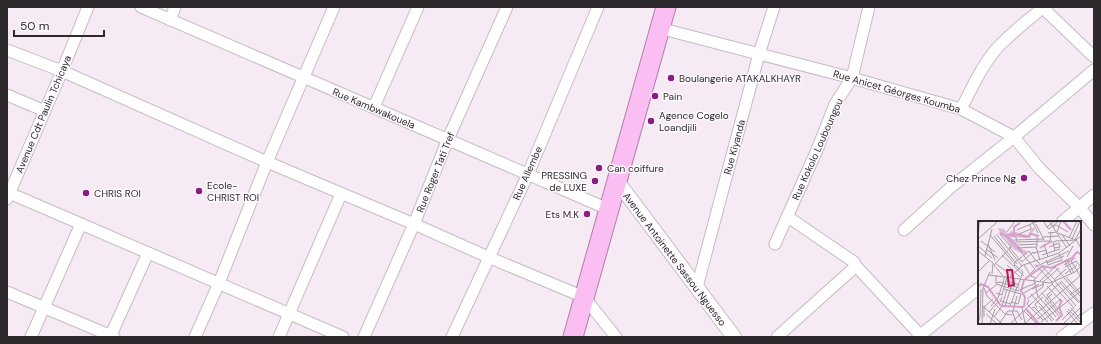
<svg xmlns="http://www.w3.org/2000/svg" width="1101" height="344" font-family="'DM Sans',sans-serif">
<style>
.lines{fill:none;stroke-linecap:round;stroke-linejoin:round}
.minor-casing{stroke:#c6bbc5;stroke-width:13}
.tertiary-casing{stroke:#c6bbc5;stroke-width:16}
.trunk-casing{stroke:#b17faa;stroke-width:21}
.minor{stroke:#fff;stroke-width:11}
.tertiary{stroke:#fff;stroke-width:14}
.trunk{stroke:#fabef2;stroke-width:19}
.poi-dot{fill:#891d82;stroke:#fffafe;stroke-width:1.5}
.labels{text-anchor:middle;stroke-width:3;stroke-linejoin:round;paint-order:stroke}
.poi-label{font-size:10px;fill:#2d292c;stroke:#fffafe;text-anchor:start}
.street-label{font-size:10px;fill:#2d292c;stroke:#fffafe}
.inset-river{fill:none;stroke:#d69fce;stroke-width:2}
.inset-road{fill:none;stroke:#a69da4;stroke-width:1}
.view{fill:#c2185b;fill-opacity:0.15;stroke:#c2185b;stroke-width:2}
.inset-edge{fill:none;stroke:#2d292c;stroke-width:2}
</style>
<rect width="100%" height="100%" fill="#f6eaf4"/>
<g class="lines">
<defs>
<g id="minor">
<path d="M141 7 608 209"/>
<path d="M1042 7 1094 57"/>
<path d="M170 20 175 7"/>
<path d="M659 28 852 78 961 109 1014 137 1039 168 1080 208 1094 225"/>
<path d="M7 50 62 71 267 162 414 224 488 257 584 297 616 337"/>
<path d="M7 95 45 111"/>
<path d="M374 107 418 7"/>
<path d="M961 109C972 88 982 65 998 47 1006 39 1015 31 1023 24 1030 18 1037 14 1042 7"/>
<path d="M7 192 343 337"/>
<path d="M7 199 62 71 88 7"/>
<path d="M788 217 854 262 856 266 920 335"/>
<path d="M1062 222 1094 195"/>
<path d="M904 230 950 188 1014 137 1094 70"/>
<path d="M775 244 817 150 835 104 852 78 869 7"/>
<path d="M697 287 759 54 774 7"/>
<path d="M7 292 114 337"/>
<path d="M31 337 81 224"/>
<path d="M110 337 148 253"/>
<path d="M195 337 219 283 267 162 334 7"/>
<path d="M279 337 341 194"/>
<path d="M364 337 414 224 448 139 507 7"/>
<path d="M452 337 528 174 598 7"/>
<path d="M777 337 856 266"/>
<path d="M918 337 979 288"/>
<path d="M1062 337 1094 313"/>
</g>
<path id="tertiary" d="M617 181 734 337"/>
<path id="trunk" d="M573 337 666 7"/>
</defs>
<use href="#minor" class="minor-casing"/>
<use href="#tertiary" class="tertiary-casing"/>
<use href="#trunk" class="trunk-casing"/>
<use href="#minor" class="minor"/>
<use href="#tertiary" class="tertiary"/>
<use href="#trunk" class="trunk"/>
</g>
<g class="poi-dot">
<circle cx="671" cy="78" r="4"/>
<circle cx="655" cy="96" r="4"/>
<circle cx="651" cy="121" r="4"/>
<circle cx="599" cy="168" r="4"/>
<circle cx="1024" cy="178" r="4"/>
<circle cx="595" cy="181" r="4"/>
<circle cx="199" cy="191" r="4"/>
<circle cx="86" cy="193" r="4"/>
<circle cx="587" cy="214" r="4"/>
</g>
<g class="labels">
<g class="poi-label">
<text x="679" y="82">Boulangerie ATAKALKHAYR</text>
<text x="663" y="100">Pain</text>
<text x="659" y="119">Agence Cogelo<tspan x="659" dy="12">Loandjili</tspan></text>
<text x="607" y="172">Can coiffure</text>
<text x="587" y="179" text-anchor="end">PRESSING<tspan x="587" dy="12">de LUXE</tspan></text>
<text x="1016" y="182" text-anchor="end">Chez Prince Ng</text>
<text x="207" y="189">Ecole-<tspan x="207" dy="12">CHRIST ROI</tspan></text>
<text x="94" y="197">CHRIS ROI</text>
<text x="579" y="218" text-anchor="end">Ets M.K</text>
</g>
<g class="street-label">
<text transform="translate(897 91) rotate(16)" y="4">Rue Anicet Géorges Koumba</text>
<text transform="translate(374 108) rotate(23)" y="4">Rue Kambwakouela</text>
<text transform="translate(43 114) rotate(-67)" y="4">Avenue Cdt Paulin Tchicaya</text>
<text transform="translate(734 147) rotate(-75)" y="4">Rue Kiyanda</text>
<text transform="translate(817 149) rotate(-66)" y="4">Rue Kokolo Louboungou</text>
<text transform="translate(435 172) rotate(-68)" y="4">Rue Roger Tati Tref</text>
<text transform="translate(527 173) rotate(-66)" y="4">Rue Allembe</text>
<text transform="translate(675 259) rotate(53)" y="4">Avenue Antoinette Sassou Nguesso</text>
</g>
</g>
<g transform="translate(978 221)">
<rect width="103" height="103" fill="#f6eaf4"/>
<path d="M20 7 26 8 30 13 33 10 50 14 54 7H57L54 12 57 14H53L52 17 33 16 40 23 38 26 49 30 48 34 35 28 26 15 22 12 14 16 22 11Z" fill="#deb8d9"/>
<path class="inset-river" d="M85 0 93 9M0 12 1 2 4 0M22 12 27 15 36 13 49 16 53 13 61 15M36 12V6L42 2M28 15 44 30M62 27 74 20M47 58 65 45 73 47 94 37 99 31 102 33M0 66 3 63 10 66 23 85M24 85 46 86M46 86 47 76 43 70 46 59M48 88 61 103M78 100 84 94 81 86 84 79"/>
<path class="inset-road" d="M54 0 60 12M71 0 89 27M66 1 69 6 77 0M58 3 66 19M69 6 71 8 81 0M75 6 78 4 90 11M39 9 60 0M29 11 37 0M70 12 79 11 83 0M80 12 97 19M41 13 53 8 52 4M12 14 35 41M19 14 44 45M84 14 92 25M16 15 28 30M34 15 38 16 39 21 72 20 73 12M65 16 81 15M91 17 99 0M0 18 20 0M94 18 102 0M36 19 66 18M97 19 103 8M3 20 17 31M10 23 17 39M66 23 70 36M40 24 59 23M0 25 14 37M31 26 44 41M58 26 62 39M71 26 81 22 82 26 76 27M39 27 59 26V15M8 28 20 37M0 30 15 42 14 53M28 30 39 43M42 30 52 42M77 30 75 21 78 20 98 19 103 27M56 32 69 29M24 34 46 55M64 34 82 28M7 35 14 8M89 36 95 25M68 39 70 44 84 39 81 33M59 40 77 59M93 40 103 56M44 41 55 31 56 33M17 42 29 51M52 42 57 48 53 52M69 42 86 35M57 43 75 62M16 44 33 26 22 13M16 44 25 55M29 44 42 56M46 44 53 55 57 57M86 44 97 37M37 45 36 42 51 30 58 40M57 46 91 30M87 46 98 40 102 45M0 51 11 40M93 52 87 40 89 39 96 52M87 53 99 44M11 54 72 62 97 51 103 45M18 54V63L41 70M32 56 45 44 81 32 103 15M88 56 103 73M86 57 102 75M77 58 88 48M76 59 98 85M28 60 42 64M62 60 77 46 86 56M65 61 81 47M84 61 102 81M18 62 22 61 41 67M82 62 101 82M74 63 96 87M69 65 83 80M6 67 9 75 27 93 34 94M26 68 43 73 40 83 33 81M54 68 66 63M41 69 58 62M8 72 18 64M18 72 24 74 29 56M46 72 61 63M64 72 82 93M53 73 76 99M74 73 67 79 81 95M92 74 103 66M24 76 22 80 33 83M60 76 56 59 68 46M61 76 78 96M49 78 65 66V61M51 79 49 83 65 99M5 85 24 103M13 85 20 77 27 55M27 85 36 57M32 85 45 51 37 44M61 85 74 100M44 87 47 102M54 87 56 86 70 101M59 87 57 83 65 76M93 87 103 99M80 88 69 74 84 60M90 88 103 102M34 90 39 103M35 90 39 75M46 90 59 103M89 90 100 103M11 91 20 81M8 93 19 103M6 96V86L15 78M16 96 24 85 29 68M59 97 60 98 83 78M84 99 96 87M0 101 2 96 3 68M63 101 103 70M4 103 5 67 12 51M12 103 17 88M21 103 30 90H39L44 99M32 103 75 62M46 103 102 55M85 103 103 86M92 103 103 92"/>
<path class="view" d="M29 49H34L36 64 31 65Z"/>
<rect width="103" height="103" class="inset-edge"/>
</g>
<rect width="1101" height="344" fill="none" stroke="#2d292c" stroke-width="16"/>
<path d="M14 30v6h90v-6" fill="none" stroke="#2d292c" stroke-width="2"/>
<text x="20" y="30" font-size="12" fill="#2d292c" stroke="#fffafe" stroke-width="3" paint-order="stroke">50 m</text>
</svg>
